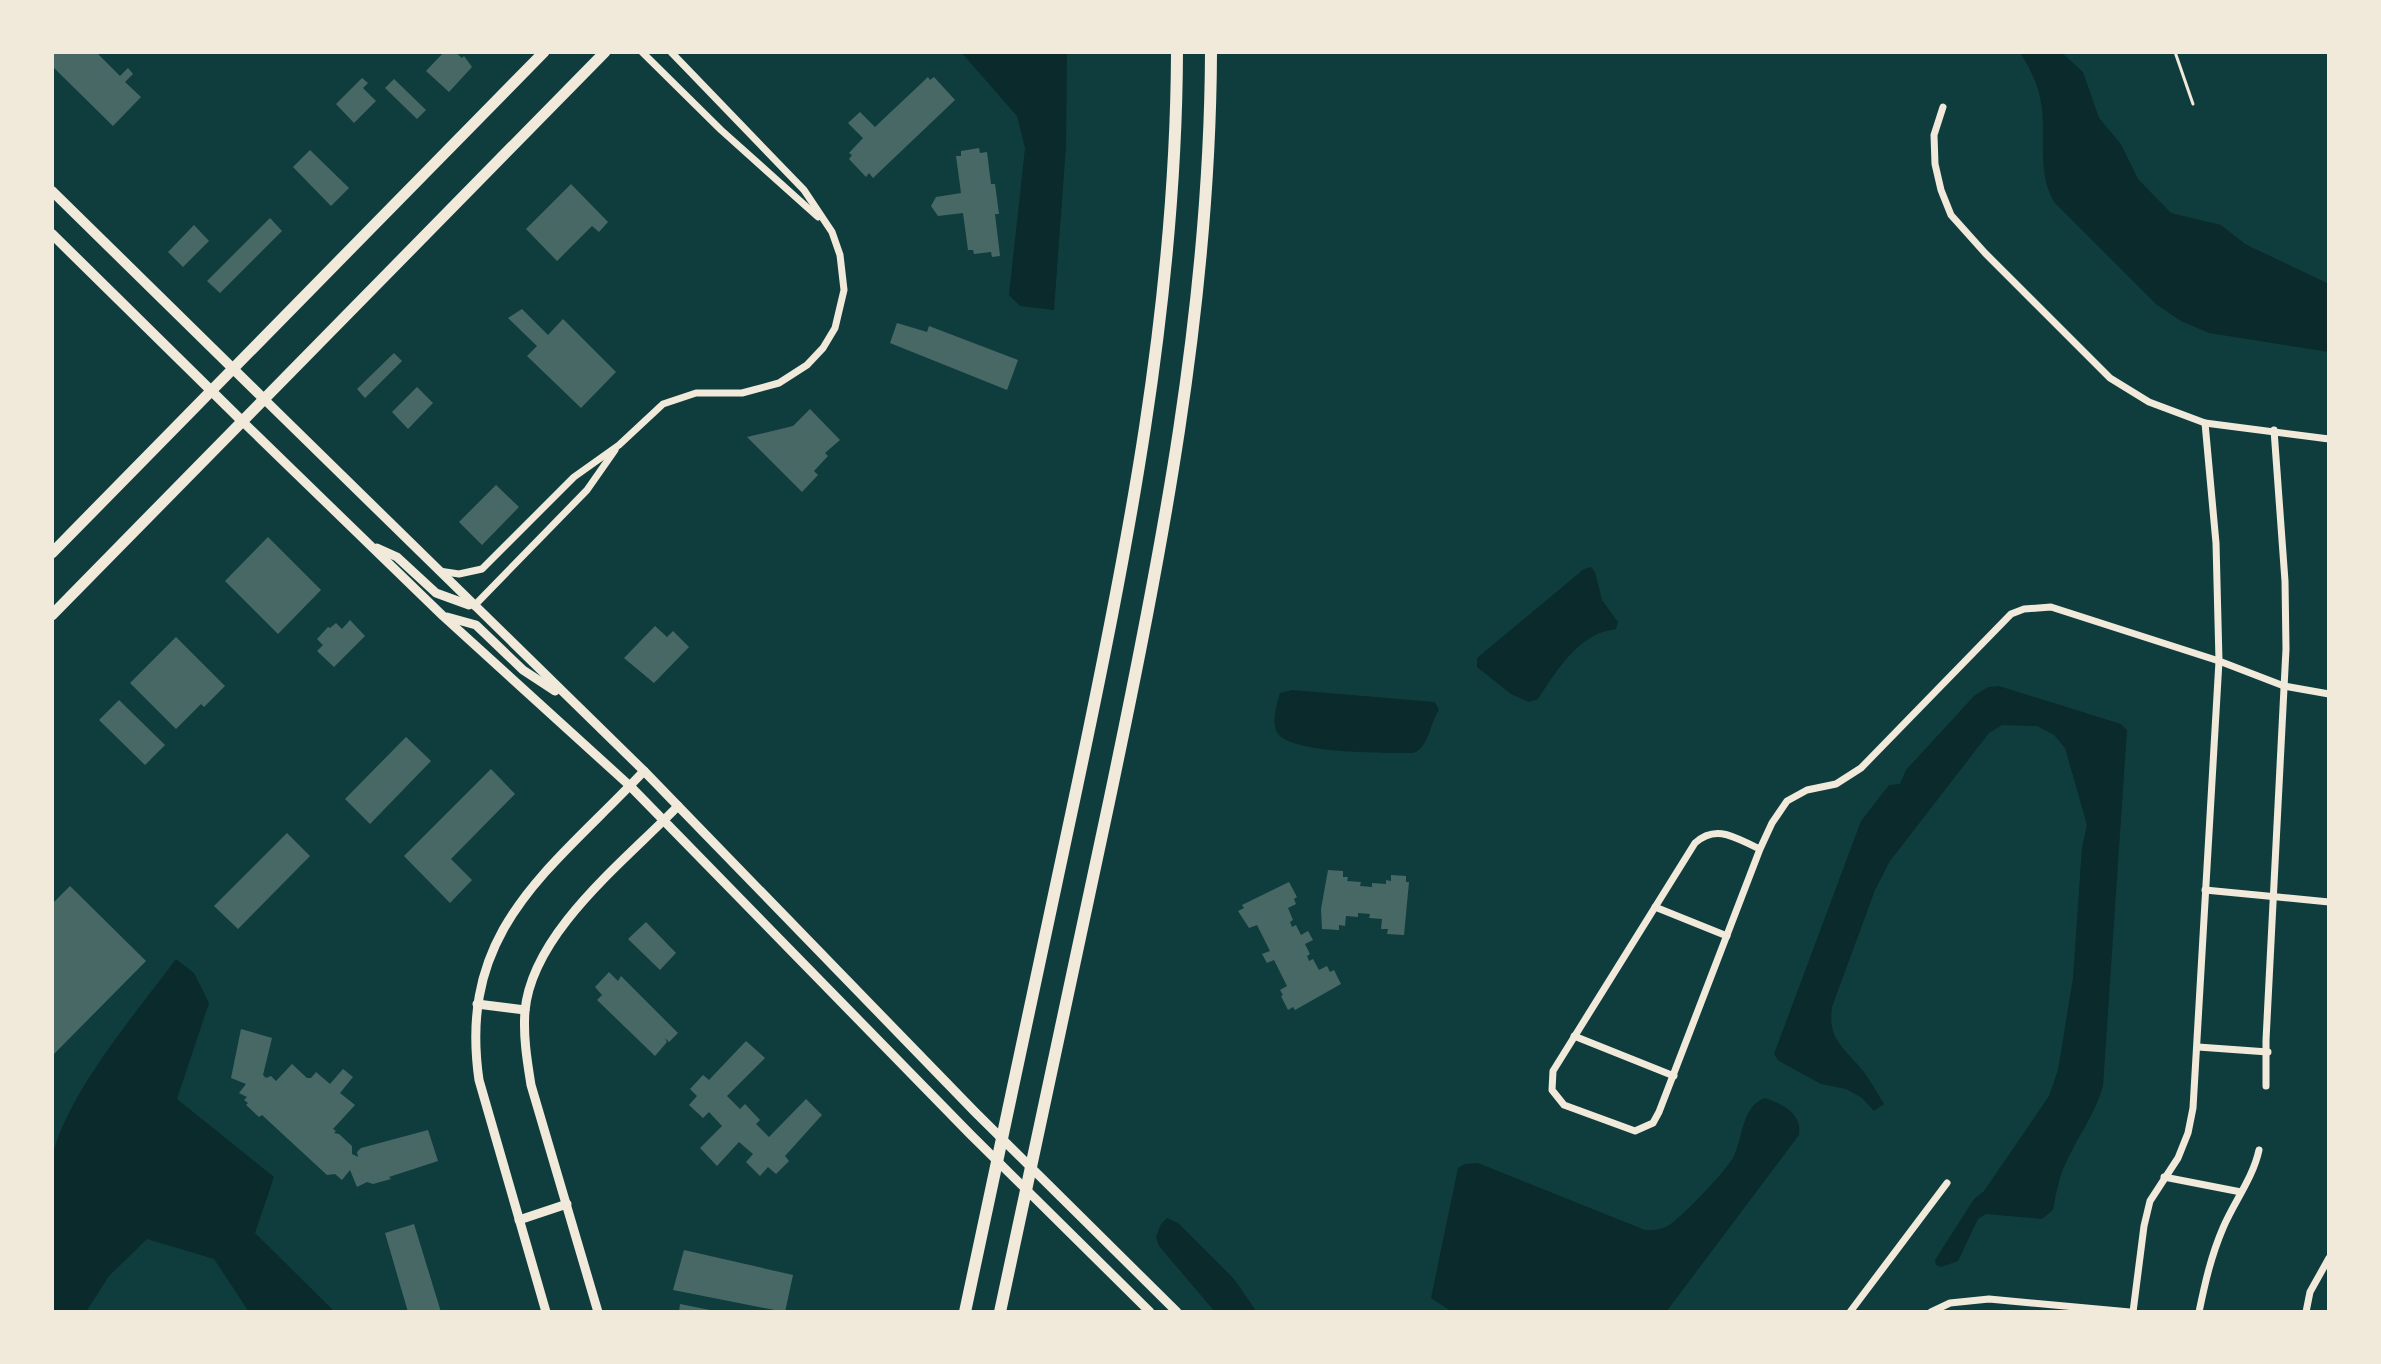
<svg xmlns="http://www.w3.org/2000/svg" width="2381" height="1364" font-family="'Varela Round',sans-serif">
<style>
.water{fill:#0a2a2b}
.building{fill:#486865}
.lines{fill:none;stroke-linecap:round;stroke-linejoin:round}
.service{stroke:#f1e9da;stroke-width:3}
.minor{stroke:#f1e9da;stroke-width:7}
.tertiary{stroke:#f1e9da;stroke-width:9}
.secondary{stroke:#f1e9da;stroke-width:10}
.primary{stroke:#f1e9da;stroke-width:11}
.motorway{stroke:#f1e9da;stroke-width:12}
</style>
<rect width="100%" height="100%" fill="#0f3d3e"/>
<g class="water">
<path d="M961 52H1067L1066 146 1054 310 1020 306 1009 295 1025 148 1017 116Z"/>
<path d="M2020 52H2061L2083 72 2099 118 2121 144 2138 179 2171 213 2221 225 2245 244 2329 284V352L2209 333 2181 321 2156 304 2054 202C2035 169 2048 133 2040 97 2036 80 2029 67 2020 52Z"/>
<path d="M1591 567 1595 572 1602 600 1618 622 1616 629C1579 633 1557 670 1538 699L1529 702 1511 694 1477 667V658L1584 569Z"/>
<path d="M1999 686 2121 724 2127 730 2103 1086C2095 1115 2076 1139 2064 1167 2058 1181 2056 1195 2053 1210L2042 1219 1986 1214 1978 1219 1958 1261 1941 1267 1936 1265 1935 1260 1974 1199 1984 1191 2049 1096 2058 1070 2073 978 2082 847 2087 825 2065 748 2054 735 2037 726 2002 725 1989 733 1890 861 1875 890 1832 1007C1827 1040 1845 1048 1864 1072 1871 1082 1878 1094 1884 1104L1874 1111 1862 1098 1846 1089 1821 1084 1779 1061 1774 1054 1861 821 1889 785 1900 784 1906 770 1975 695 1988 687Z"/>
<path d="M1292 690 1435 702 1439 710C1429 724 1431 744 1414 753 1387 753 1297 754 1279 735 1270 725 1277 704 1280 693Z"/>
<path d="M176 959 194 973 209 1003 177 1099 274 1177 255 1233 335 1312H249L214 1259 147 1239 109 1276 86 1312H52V1158C66 1094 137 1012 176 959Z"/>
<path d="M1765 1098C1784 1105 1802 1113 1799 1135L1666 1312H1452L1431 1298 1458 1168 1465 1164 1478 1163 1645 1230C1654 1230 1661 1230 1669 1225 1683 1216 1727 1170 1734 1156 1743 1136 1742 1106 1765 1098Z"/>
<path d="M1167 1218 1178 1223 1234 1279 1257 1312H1215L1159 1246 1156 1237 1161 1224Z"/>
</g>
<g class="building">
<path d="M52 52H96L120 76 128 68 133 74 125 82 141 97 113 126 52 66Z"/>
<path d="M444 52H455L462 58 464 56 472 67 449 92 426 71Z"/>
<path d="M928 77 930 80 934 77 955 100 873 178 869 173 866 177 849 159 852 155 849 153 863 138 848 123 860 112 875 127Z"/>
<path d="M362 78 368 83 363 88 376 101 354 123 336 104Z"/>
<path d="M394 79 426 110 417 119 385 88Z"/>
<path d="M979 148 980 153 987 152 991 184H995L999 214H995L1000 256 992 257 991 252 974 254 973 250H968L963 213 938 216 931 206 936 197 961 193 956 156H961V151Z"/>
<path d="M310 150 349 188 331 206 293 167Z"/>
<path d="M571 184 608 222 599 232 592 226 557 261 526 229Z"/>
<path d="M270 218 282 231 220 293 207 281Z"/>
<path d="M194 225 209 241 183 267 168 252Z"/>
<path d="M522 309 548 335 563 319 616 372 581 408 527 356 537 346 508 318Z"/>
<path d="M897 323 927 332 929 326 1018 360 1007 390 890 343Z"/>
<path d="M394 353 402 361 365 398 357 389Z"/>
<path d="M417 387 433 403 408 429 392 412Z"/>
<path d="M810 409 840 440 825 453 828 456 814 471 818 475 802 492 747 437 793 426Z"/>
<path d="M496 485 519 507 482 545 459 522Z"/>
<path d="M268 537 321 590 278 634 225 581Z"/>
<path d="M350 620 365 636 334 667 317 651 323 645 317 639 328 627 330 628 336 623 342 629Z"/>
<path d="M655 626 667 637 673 631 689 647 654 683 624 658Z"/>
<path d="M176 637 225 686 204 707 201 704 176 729 130 683Z"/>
<path d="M119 700 165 745 145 765 99 720Z"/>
<path d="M406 737 431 761 370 824 345 799Z"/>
<path d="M491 769 515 794 451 859 472 880 450 903 404 856Z"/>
<path d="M287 833 310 856 238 929 214 906Z"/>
<path d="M1328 870 1343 871V877H1348L1347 881 1361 882 1360 886 1372 887V883L1386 884V880L1391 881V875L1406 876V882H1409L1404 935 1387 934 1388 929H1381L1382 919 1369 918 1370 914 1358 913V917L1346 916 1345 926 1339 925V930L1322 929 1321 909Z"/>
<path d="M1289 882 1297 897 1294 899 1296 904 1288 908 1293 920 1290 922 1292 927 1296 925 1301 935 1308 931 1313 940 1305 944 1310 954 1307 956 1309 961 1313 959 1319 970 1327 966 1330 972 1334 970 1341 984 1295 1010 1293 1007 1288 1010 1281 996 1283 995 1280 990 1287 986 1274 960 1267 963 1262 954 1270 951 1257 925 1249 928 1238 911 1244 908 1242 905Z"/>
<path d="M70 886 146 961 52 1056V904Z"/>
<path d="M646 922 676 953 660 970 628 939Z"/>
<path d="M609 972 618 981 621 976 678 1033 669 1042 665 1038 667 1042 655 1056 597 1000 602 995 595 987Z"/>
<path d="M241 1029 272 1038 263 1075 266 1078 271 1076 276 1081 292 1064 307 1078H311L316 1072 330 1084 343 1069 353 1077 340 1093 355 1105 333 1129 336 1131 334 1133 339 1134 352 1146V1154L358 1157 357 1152 361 1148 428 1130 438 1161 389 1177 391 1179 373 1184 367 1182 357 1187 350 1170 342 1180 335 1174 327 1175 262 1115 259 1117 246 1105 248 1103 244 1100 247 1097 239 1093 246 1084 231 1078Z"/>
<path d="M746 1041 765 1058 727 1096 740 1109 745 1104 760 1120 756 1124 769 1137 806 1099 822 1115 785 1156 789 1161 776 1174 768 1167 760 1176 746 1162 753 1154 739 1142 717 1166 700 1148 722 1126 709 1112 703 1118 689 1105 697 1096 690 1089 703 1075 709 1080Z"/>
<path d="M414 1224 441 1312H408L385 1233Z"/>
<path d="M684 1250 793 1275 785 1312 673 1290Z"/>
<path d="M680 1304 715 1311V1312H679Z"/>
</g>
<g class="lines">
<path class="service" d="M2175 52 2193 104"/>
<g class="minor">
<path d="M642 52 721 130 818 217"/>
<path d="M1943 107 1934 135 1935 164 1941 190 1951 215 1985 253 2110 378 2149 402 2205 423 2329 439"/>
<path d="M439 571 459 574 482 569 574 477 619 445 663 404 696 393H742L779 383 807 365 823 348 835 328 844 290 840 255 832 232 804 190 671 52"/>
<path d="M474 606 587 490 615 450"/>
<path d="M1760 849C1737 839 1717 823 1695 843L1553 1071 1552 1090 1564 1105 1635 1131 1653 1123 1659 1112 1760 849 1772 823 1787 801 1807 790 1836 784 1861 768 2011 614 2024 609 2051 607 2219 661 2284 686 2329 694"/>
<path d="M2205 890 2329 902"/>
<path d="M1655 907 1727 936"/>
<path d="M1574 1036 1674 1076"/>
<path d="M2198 1047 2268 1052"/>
<path d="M2266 1086V1040L2286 649 2285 581 2274 430"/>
<path d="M2164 1177 2241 1192"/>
<path d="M1850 1312 1947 1183"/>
<path d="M1931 1312 1950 1303 1989 1299 2130 1312"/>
<path d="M2133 1312 2144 1226 2150 1201 2178 1158 2188 1133 2193 1108 2219 661 2216 543 2205 423"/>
<path d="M2199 1312C2205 1283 2211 1256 2223 1228 2234 1202 2253 1178 2259 1150"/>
<path d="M2306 1312 2310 1292 2329 1258"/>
</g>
<g class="tertiary">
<path d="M264 399 644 771 975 1112 1177 1312"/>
<path d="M242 421 443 616 630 786 970 1134 1150 1312"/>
<path d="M377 548 397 557 436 593 469 605"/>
<path d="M447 617 476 625 523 670 555 691"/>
<path d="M477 1004 525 1010"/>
<path d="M519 1220 567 1204"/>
<path d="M546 1312 479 1080C457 928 551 870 644 771"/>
<path d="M598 1312 531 1085C527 1060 523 1036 525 1011 532 932 626 860 678 806"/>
</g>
<g class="secondary">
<path d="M52 191 264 399"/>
<path d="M52 234 242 421"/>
</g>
<g class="primary">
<path d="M52 553 544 52"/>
<path d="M52 615 605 52"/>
</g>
<g class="motorway">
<path d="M965 1312C1002 1140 1038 968 1075 796 1127 551 1176 304 1177 52"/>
<path d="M1000 1312C1036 1142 1072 972 1109 802 1161 555 1210 306 1211 52"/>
</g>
</g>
<rect width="2381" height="1364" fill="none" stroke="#f1e9da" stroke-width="108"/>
</svg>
